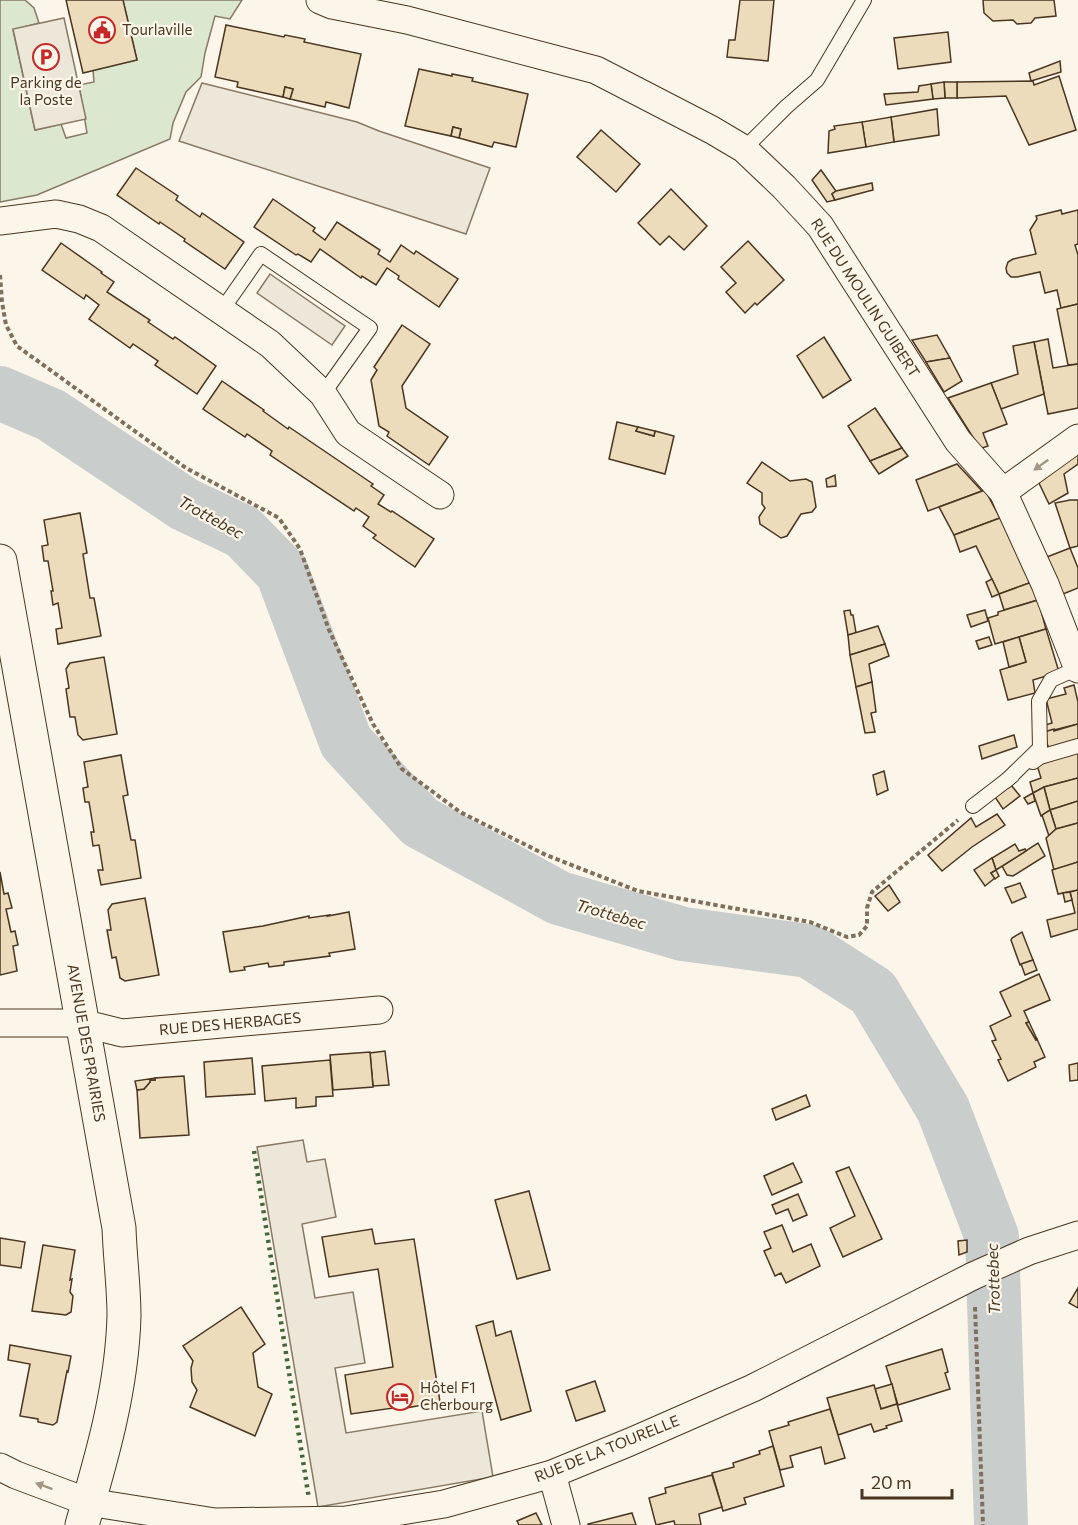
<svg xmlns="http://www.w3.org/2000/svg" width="1078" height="1525" font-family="Commissioner,sans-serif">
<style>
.green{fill:#dce7d0;stroke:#887966;stroke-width:1.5}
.parking{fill:#ede7d9;stroke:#887966;stroke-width:1.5}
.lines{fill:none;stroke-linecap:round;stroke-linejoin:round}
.river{stroke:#c9cecd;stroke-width:54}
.building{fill:#ecdcbc;stroke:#4a3520;stroke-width:1.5}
.service-casing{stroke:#4a3520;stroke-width:16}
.minor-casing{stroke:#4a3520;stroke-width:29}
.tertiary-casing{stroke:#4a3520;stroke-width:35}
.path{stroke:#7f6f5c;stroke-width:4;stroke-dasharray:4.5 3;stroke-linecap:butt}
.service{stroke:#fbf6e9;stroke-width:14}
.minor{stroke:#fbf6e9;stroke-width:27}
.tertiary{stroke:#fbf6e9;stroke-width:33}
.hedge{stroke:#436837;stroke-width:4.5;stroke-dasharray:3 4.5;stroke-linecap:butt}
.oneway{fill:#a29684}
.labels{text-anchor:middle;stroke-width:4.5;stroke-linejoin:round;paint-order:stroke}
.poi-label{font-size:15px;fill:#4a3520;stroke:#fbf6e9;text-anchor:start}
.street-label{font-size:15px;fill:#4a3520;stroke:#fbf6e9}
.water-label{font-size:16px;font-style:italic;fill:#4a3520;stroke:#fbf6e9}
</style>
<rect width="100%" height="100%" fill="#fbf6e9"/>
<path class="green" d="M0 0H25L34 8 39 23 13 30 35 130 61 124 66 138 87 133 79 85 94 82 93 70 137 60 123 0H242L230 19 215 16 205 53 201 77 186 92 173 123 170 139 37 195 0 202Z"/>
<g class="parking">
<path d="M64 18 86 119 35 130 13 29Z"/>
<path d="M202 83 357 122 379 131 490 168 466 234 179 141Z"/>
<path d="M270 274 345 326 332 345 257 293Z"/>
<path d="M303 1140 307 1162 325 1159 336 1217 302 1224 315 1298 353 1292 365 1363 335 1368 346 1433 482 1411 493 1477 318 1507 257 1147Z"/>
</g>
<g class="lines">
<path class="river" d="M0 393 51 415 184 504 243 532 282 572 346 742 420 822 559 898 683 934 809 951 873 992 943 1109 992 1237 1001 1525"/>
</g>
<g class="building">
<path d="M66 0H123L137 60 83 73Z"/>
<path d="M740 0H774L768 61 727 57 729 40H735Z"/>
<path d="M983 0H1054L1056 16 1035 18 1031 23 1017 24 1013 20 993 21 984 13Z"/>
<path d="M226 25 284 37 285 35 305 39 304 42 361 54 349 108 326 102 325 107 290 99 293 89 285 87 283 97 237 87 238 82 215 77Z"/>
<path d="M948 32 951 62 898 69 894 38Z"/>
<path d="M1060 61 1061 72 1031 81 1029 73Z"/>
<path d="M419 69 452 76V74L473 78 472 81 528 94 516 147 494 142 492 147 459 138 461 129 453 127 451 136 405 126Z"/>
<path d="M1059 76 1076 130 1029 145 1006 96 957 98V82L1033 81 1034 85Z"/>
<path d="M944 82H957V98H945Z"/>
<path d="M944 82 945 98 933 99 931 84Z"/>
<path d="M931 84 933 99 886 105 884 94 918 92 919 86Z"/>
<path d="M285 87 293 89 290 99 283 97Z"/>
<path d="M937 109 939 135 894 142 891 117Z"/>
<path d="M891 117 894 142 866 147 862 122Z"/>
<path d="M862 122 866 147 828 153 829 131 835 129 834 126Z"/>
<path d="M453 127 461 129 459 138 451 136Z"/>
<path d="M601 130 640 164 616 192 577 157Z"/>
<path d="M136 168 178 196 176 200 200 217 202 213 244 242 225 269 184 241 185 239 160 222 159 224 117 195Z"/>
<path d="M821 170 836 191 832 194 835 200 827 202 812 180Z"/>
<path d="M872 183 873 190 835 200 832 194 836 191Z"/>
<path d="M671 189 707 226 684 250 669 236 660 245 638 223Z"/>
<path d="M273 199 315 228 313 231 325 240 337 222 380 250 378 254 390 262 401 245 414 254 416 251 458 279 439 307 398 279 399 276 387 268 376 285 362 276 361 278 320 249 311 262 298 254 296 255 254 227Z"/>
<path d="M1061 210 1062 214 1078 210V244L1075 245 1078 255V304L1061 308 1057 290 1045 293 1040 272 1017 277H1011L1007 273 1006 268 1008 262 1013 259 1036 254 1030 230 1037 219 1036 216Z"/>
<path d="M748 241 784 280 757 305 755 303 745 313 726 292 736 283 721 267Z"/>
<path d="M61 243 102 272 101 273 114 282 107 292 150 320 148 322 173 339 175 337 216 366 197 394 155 365 158 361 133 344 130 348 89 319 99 305 86 295 84 299 42 270Z"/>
<path d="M1078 304V364L1068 365 1057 309Z"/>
<path d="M402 325 430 344 402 386 406 408 448 437 429 465 387 436 389 432 379 426 371 380 377 370 374 367Z"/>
<path d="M937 335 950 358 926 362 912 340Z"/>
<path d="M824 337 851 380 823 398 797 356Z"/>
<path d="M1048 339 1053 368 1078 364V408L1048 414 1034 342Z"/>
<path d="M1034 342 1044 394 1001 409 991 383 1018 374 1013 346Z"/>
<path d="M950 358 962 381 944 392 926 362Z"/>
<path d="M222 381 264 410 263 411 288 429 289 427 373 484 371 486 384 495 378 504 391 512 392 511 434 539 415 567 373 538 376 535 363 526 369 517 356 508 354 511 270 455 272 451 247 434 245 437 203 409Z"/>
<path d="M991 383 1007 424 983 433 988 446 982 448 976 442 948 398Z"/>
<path d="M875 408 902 448 870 461 848 426Z"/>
<path d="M617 422 638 427 636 431 654 436 655 431 674 436 665 474 609 459Z"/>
<path d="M638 427 655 431 654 436 636 431Z"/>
<path d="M902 448 908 456 879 474 870 461Z"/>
<path d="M1078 453V464L1064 474 1068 493 1049 504 1038 481Z"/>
<path d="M762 462 790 481 806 479 812 482 816 507 812 512 801 514 787 536 781 538 760 524 759 517 765 508 762 504V493L747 483Z"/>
<path d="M957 464 982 491 928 511 916 480Z"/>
<path d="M835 475 836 486 827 487 826 479Z"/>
<path d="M985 490 1000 518 954 535 939 507Z"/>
<path d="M1070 500H1078V546L1070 548 1055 503Z"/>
<path d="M80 513 87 553 83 554 90 598H94L101 636 58 644 56 629 62 628 58 603 53 605 51 591H53L48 561H44L42 546 48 545 44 520Z"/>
<path d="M1000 518 1032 582 999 594 976 546 960 552 954 535Z"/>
<path d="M1070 548 1078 568V588L1063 594 1047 557Z"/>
<path d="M992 579 999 594 992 597 986 582Z"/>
<path d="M1032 582 1038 600 1004 610 999 594Z"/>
<path d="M1038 600 1046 629 995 644 988 618 998 615V612Z"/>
<path d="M850 610 851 615H853L856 633 848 635 844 611Z"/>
<path d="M985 610 988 621 971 627 967 615Z"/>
<path d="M878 626 885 644 850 655 848 635Z"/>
<path d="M1046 629 1059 672 1033 680 1035 693 1008 700 1000 670 1026 662 1019 637Z"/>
<path d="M989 637 992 645 979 649 976 641Z"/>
<path d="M1019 637 1026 662 1009 667 1003 642Z"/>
<path d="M885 644 889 656 869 664 872 682 856 687 850 655Z"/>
<path d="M104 657 117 734 83 740 78 735 75 717H70L66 689 69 688 66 669 70 663Z"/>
<path d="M872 682 876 712 871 713 875 732 865 733 856 687Z"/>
<path d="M1074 685 1078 702V724L1046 732 1045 725 1052 723 1046 699 1066 694 1064 688Z"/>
<path d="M1078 724V741L1049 750 1044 732 1054 729V731Z"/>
<path d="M1014 735 1017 747 982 759 979 746Z"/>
<path d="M1078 752V778L1044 787 1033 793 1030 782 1041 778 1037 765Z"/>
<path d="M121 755 128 795 123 796 131 840H135L141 878 101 885 98 870H103L99 845 93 846 91 832H94L89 802H85L83 788 88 787 84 762Z"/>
<path d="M884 771 888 790 877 795 873 775Z"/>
<path d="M1078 778V801L1050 810 1044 787Z"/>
<path d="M1011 785 1020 796 1003 809 995 797Z"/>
<path d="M1044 787 1050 810 1041 816 1033 793Z"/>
<path d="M1033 793 1035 801 1028 804 1024 798Z"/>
<path d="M1078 801V823L1056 829 1050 810Z"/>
<path d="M1050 810 1056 829 1049 836 1042 815Z"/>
<path d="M997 814 1005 825 972 847 942 871 928 855 971 818 976 827Z"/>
<path d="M1078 823V862L1054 870 1046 838 1056 829Z"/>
<path d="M1038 843 1045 856 1013 876 1007 875 1002 866Z"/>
<path d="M1015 844 1019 851 1025 849 1026 851 996 870 992 858Z"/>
<path d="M992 858 996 870 991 873 995 878 985 886 974 870Z"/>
<path d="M1078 862V890L1058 894 1052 870Z"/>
<path d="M996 870 999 876 995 879 991 873Z"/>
<path d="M0 872 4 894 8 893 12 908 6 909 11 932 15 931 18 945 13 946 17 971 0 975Z"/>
<path d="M1020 883 1026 897 1012 903 1005 888Z"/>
<path d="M889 885 900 902 888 911 875 896Z"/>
<path d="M1078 890V929L1051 937 1047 920 1075 913 1070 892Z"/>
<path d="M1070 892 1072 900 1065 902 1063 893Z"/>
<path d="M145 898 159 975 125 981 120 978 116 957 112 958 107 930H111L108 910 112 904Z"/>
<path d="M349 912 355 949 329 953 330 956 284 962V965L269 967 268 963 244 967 245 970 230 972 223 932 263 926 309 916V918L329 915 328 916Z"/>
<path d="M1022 932 1033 960 1020 965 1011 940 1012 938Z"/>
<path d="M1033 960 1037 970 1025 975 1021 964Z"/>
<path d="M1039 974 1050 1000 1024 1011 1029 1022 1026 1023 1036 1040 1037 1039 1045 1057 1034 1062 1036 1067 1008 1081 998 1060 1001 1059 992 1041 996 1040 990 1026 1011 1016 1000 992Z"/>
<path d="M1029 1022 1037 1039 1036 1040 1026 1023Z"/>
<path d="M385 1051 389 1085 373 1086 370 1053Z"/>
<path d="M370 1052 373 1087 333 1090 330 1055Z"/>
<path d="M252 1058 255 1094 206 1097 204 1062Z"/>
<path d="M330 1060 333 1096 316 1097V1106L296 1108V1098L265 1101 262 1066Z"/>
<path d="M1078 1063V1080L1070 1081 1069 1065Z"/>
<path d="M184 1076 189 1135 140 1138 137 1090 144 1089 150 1082V1080H155V1078Z"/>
<path d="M155 1078V1080H150V1082L144 1089 137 1090 135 1081Z"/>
<path d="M806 1095 810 1106 776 1120 772 1109Z"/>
<path d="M793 1163 802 1182 772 1195 764 1176Z"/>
<path d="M849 1167 882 1239 843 1257 830 1228 855 1216 836 1172Z"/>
<path d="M529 1191 550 1270 517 1279 495 1200Z"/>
<path d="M798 1194 807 1215 793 1221 788 1209 776 1214 772 1205Z"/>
<path d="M782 1225 793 1252 811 1244 820 1266 786 1283 781 1273 775 1276 764 1251 771 1248 764 1232Z"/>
<path d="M372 1229 375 1244 414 1239 440 1402 400 1409V1407L351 1414 345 1375 393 1367 378 1269 329 1277 322 1237Z"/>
<path d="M0 1238 25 1242 21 1268 0 1265Z"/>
<path d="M967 1240V1252L959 1255 958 1241Z"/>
<path d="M43 1245 75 1250 70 1280 72 1279 70 1292 73 1296 71 1312 66 1315 32 1311Z"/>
<path d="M1078 1288V1308L1069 1303Z"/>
<path d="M241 1307 265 1344 253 1353 258 1387 272 1394 255 1436 190 1407 197 1390 192 1382 191 1368 193 1361 183 1346Z"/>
<path d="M493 1321 496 1336 511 1331 531 1411 501 1420 476 1326Z"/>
<path d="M10 1345 71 1356 68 1372 67 1371 57 1422 53 1425 38 1422V1419L20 1416 30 1364 8 1360Z"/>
<path d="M942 1349 948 1372 945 1373 950 1389 898 1405 886 1366Z"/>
<path d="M595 1381 605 1411 576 1421 566 1391Z"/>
<path d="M892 1384 897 1404 881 1409 875 1389Z"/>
<path d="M874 1385 881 1409 897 1404 902 1421 886 1426 887 1428 874 1432 871 1424 838 1435 827 1398Z"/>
<path d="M830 1409 845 1458 825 1464 821 1447 790 1456 793 1467 780 1470 769 1431 789 1425 788 1422Z"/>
<path d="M773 1446 784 1486 744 1498 746 1504 723 1511 712 1473 734 1467 733 1463 760 1454 759 1451Z"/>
<path d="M712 1475 722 1507 699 1514 701 1525H675L674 1521 656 1525 649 1498 666 1493 665 1488Z"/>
<path d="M536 1513 542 1525H519L517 1521Z"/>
<path d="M632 1513 636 1525H588V1524Z"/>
</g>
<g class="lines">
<defs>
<g id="service">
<path d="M744 149 786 107 817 80 864 0"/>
<path d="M222 310 261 254 370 328 323 394"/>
<path d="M1033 762 1040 757 1078 746"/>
<path d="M1006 781 1040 748 1039 701 1051 680 1078 668"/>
<path d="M973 806 1012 776"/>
</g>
<g id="minor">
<path d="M320 0 332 5 407 20 596 70 712 130 744 149 784 187 820 226 958 441 1003 492 1045 584 1078 669"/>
<path d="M0 221 56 214 79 219 101 228 270 344 323 394 348 433 440 495"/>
<path d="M1003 492 1078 438"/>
<path d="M0 1023H82L122 1033 379 1010"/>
<path d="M0 1467 16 1475 88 1502 215 1522 346 1520 444 1504 552 1474 630 1442 753 1388 973 1276 1029 1251 1078 1235"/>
<path d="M552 1474 566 1525"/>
</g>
<path id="tertiary" d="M0 561 119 1228C120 1258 124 1287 124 1316 122 1388 102 1457 82 1525"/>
</defs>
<use href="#service" class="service-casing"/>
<use href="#minor" class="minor-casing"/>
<use href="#tertiary" class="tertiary-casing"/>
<g class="path">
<path d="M0 275 2 302 6 325 17 346 186 468 279 518 300 549 329 630 373 724 402 769 460 812 546 855 638 891 810 922 847 937 859 935 867 926V908L872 892 958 820"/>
<path d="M975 1307 983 1525"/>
</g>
<use href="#service" class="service"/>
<use href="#minor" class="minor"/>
<use href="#tertiary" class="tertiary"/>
<path class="hedge" d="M254 1151 309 1499"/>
</g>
<defs><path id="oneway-solid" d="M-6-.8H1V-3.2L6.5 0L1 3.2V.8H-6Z" transform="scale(1.5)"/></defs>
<g class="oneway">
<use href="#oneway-solid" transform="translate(1041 465) rotate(144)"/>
<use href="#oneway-solid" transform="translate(44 1486) rotate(-160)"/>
</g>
<defs>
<symbol id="civic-ring" viewBox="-11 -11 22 22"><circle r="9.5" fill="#fbf6e9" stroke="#c62828" stroke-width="1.5"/><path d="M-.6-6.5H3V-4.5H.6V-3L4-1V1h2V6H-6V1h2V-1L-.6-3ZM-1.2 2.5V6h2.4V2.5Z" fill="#c62828"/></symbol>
<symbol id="parking-ring" viewBox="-11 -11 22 22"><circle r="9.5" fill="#fbf6e9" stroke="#c62828" stroke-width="1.5"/><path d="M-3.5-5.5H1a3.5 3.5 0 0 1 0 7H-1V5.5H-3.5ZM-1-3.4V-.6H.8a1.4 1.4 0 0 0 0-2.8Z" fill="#c62828"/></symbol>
<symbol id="hotel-ring" viewBox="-11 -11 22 22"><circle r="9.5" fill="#fbf6e9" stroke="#c62828" stroke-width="1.5"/><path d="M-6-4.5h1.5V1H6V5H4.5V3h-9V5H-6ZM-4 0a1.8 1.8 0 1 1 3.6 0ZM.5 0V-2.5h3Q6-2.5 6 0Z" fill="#c62828"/></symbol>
</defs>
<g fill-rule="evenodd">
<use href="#civic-ring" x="87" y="15" width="30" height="30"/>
<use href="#parking-ring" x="31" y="42" width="30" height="30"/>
<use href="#hotel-ring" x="385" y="1382" width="30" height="30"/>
</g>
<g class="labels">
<g class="poi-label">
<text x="122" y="35">Tourlaville</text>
<text x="46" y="88" text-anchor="middle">Parking de<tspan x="46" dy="17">la Poste</tspan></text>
<text x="420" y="1393">Hôtel F1<tspan x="420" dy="17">Cherbourg</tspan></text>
</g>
<g class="street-label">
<text transform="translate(865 298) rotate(57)" y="5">RUE DU MOULIN GUIBERT</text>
<text transform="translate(230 1024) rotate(-5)" y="5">RUE DES HERBAGES</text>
<text transform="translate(86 1043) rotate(80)" y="5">AVENUE DES PRAIRIES</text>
<text transform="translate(607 1449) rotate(-22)" y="5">RUE DE LA TOURELLE</text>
</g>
<g class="water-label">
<text transform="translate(211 517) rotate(29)" y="6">Trottebec</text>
<text transform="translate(611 914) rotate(16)" y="6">Trottebec</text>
<text transform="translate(993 1279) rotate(-92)" y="6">Trottebec</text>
</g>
</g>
<path d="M862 1489v9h90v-9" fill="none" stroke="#4a3520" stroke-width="3"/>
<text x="871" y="1489" font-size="18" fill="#4a3520" stroke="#fbf6e9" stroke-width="4.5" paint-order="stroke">20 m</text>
</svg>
